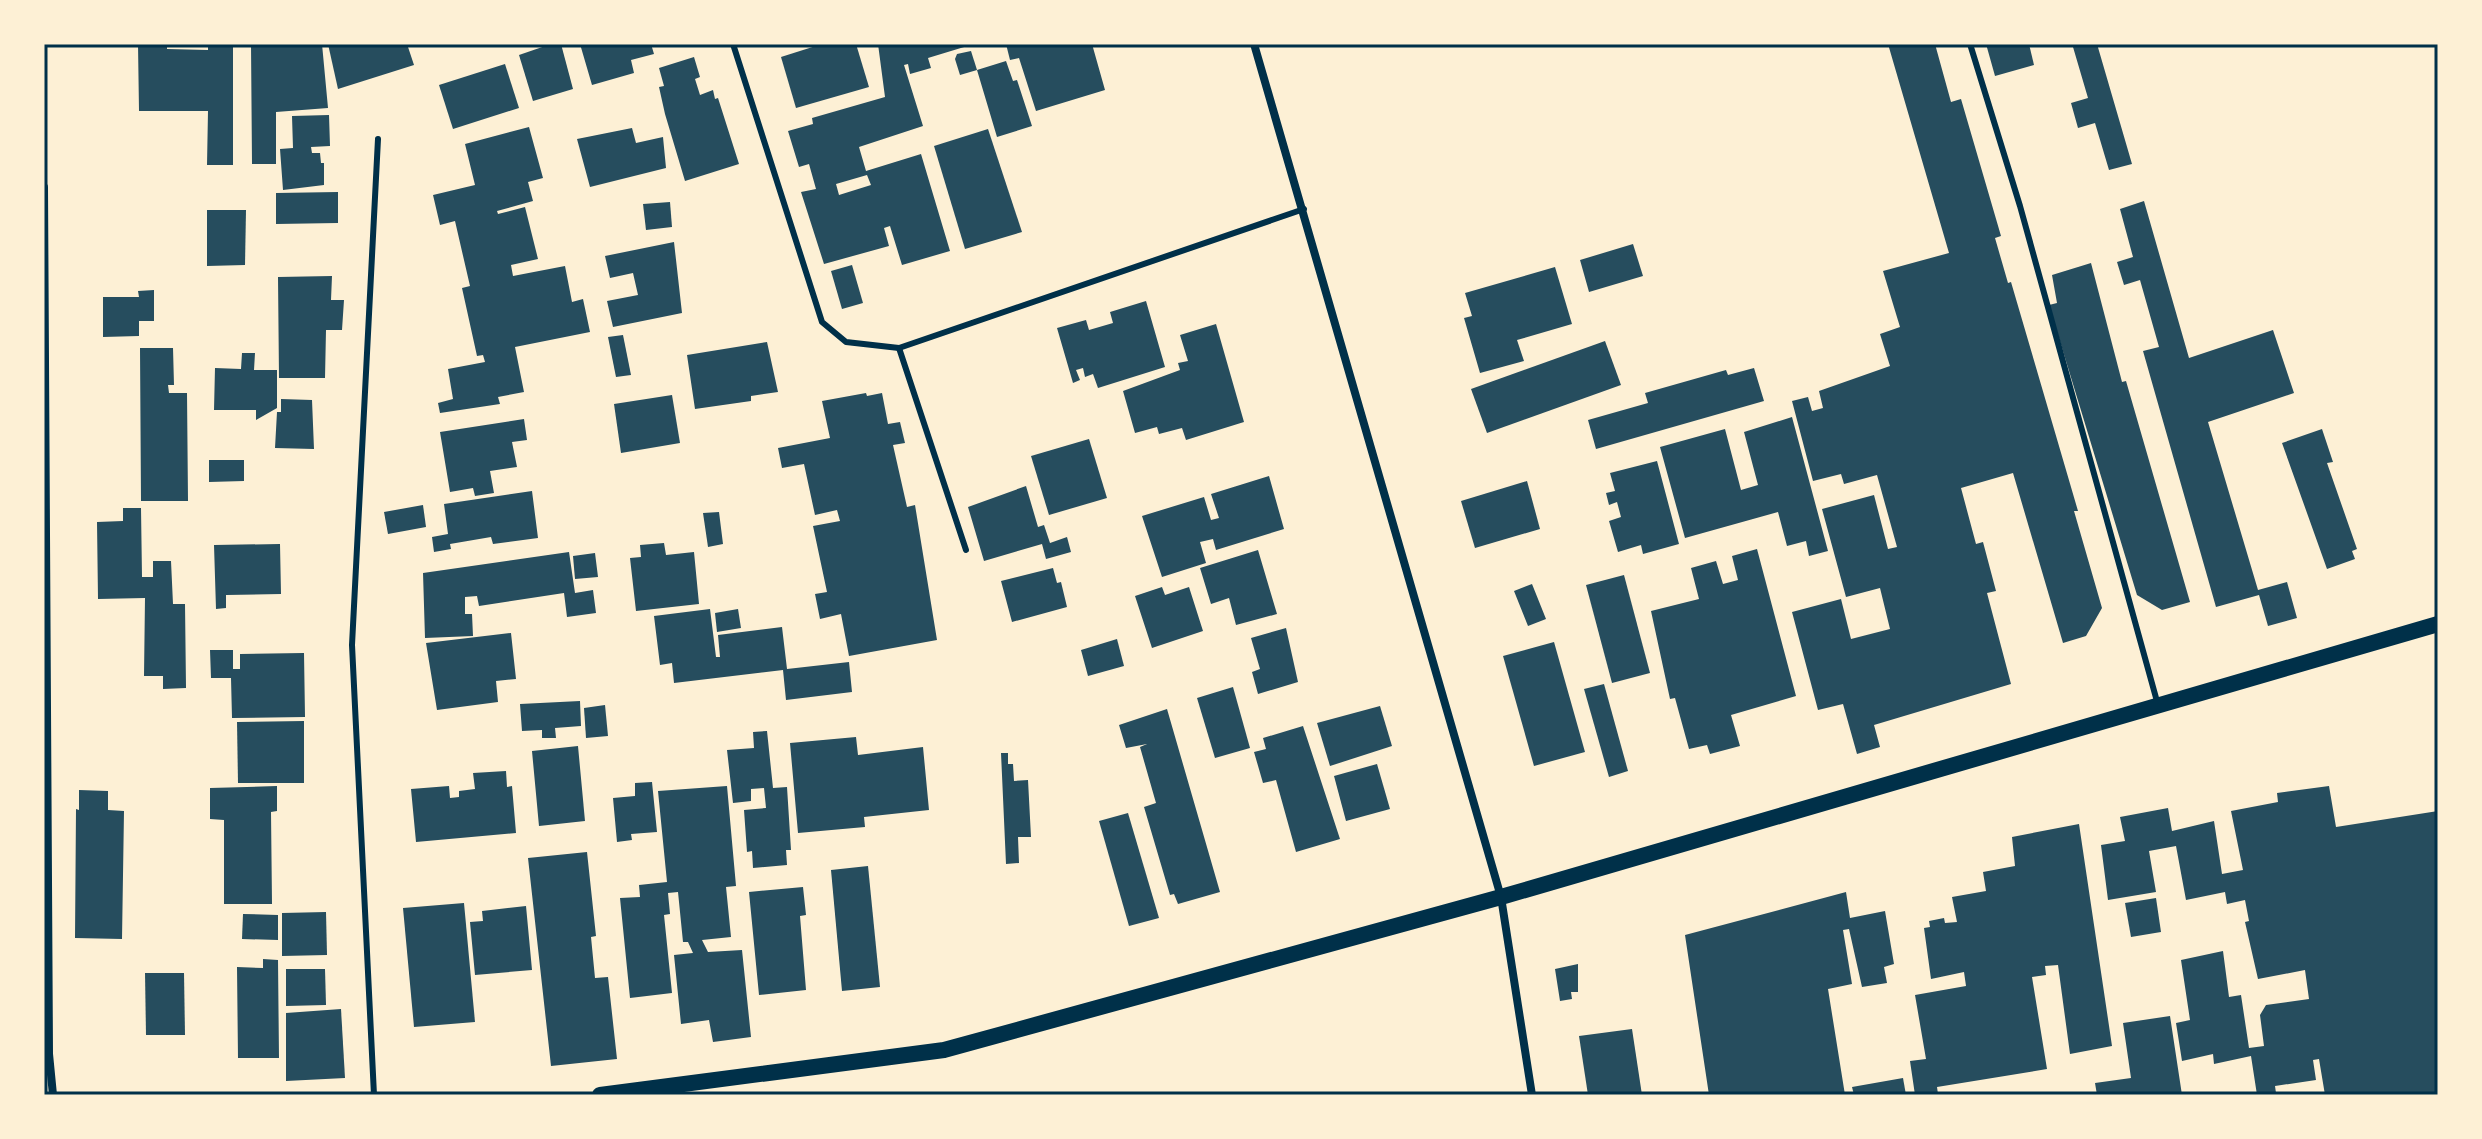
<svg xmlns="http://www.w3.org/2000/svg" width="2482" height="1139" font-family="'PT Sans Narrow',sans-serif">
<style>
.building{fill:#264d5e;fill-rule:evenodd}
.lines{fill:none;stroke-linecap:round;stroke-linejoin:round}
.service{stroke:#003049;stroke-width:6}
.minor{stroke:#003049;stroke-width:8}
.secondary{stroke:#003049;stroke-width:16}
.neatline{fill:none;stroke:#003049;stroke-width:3}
</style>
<rect width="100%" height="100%" fill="#fdf0d5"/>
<g class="building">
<path d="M138 44H167V49L208 50V44H233V165H207L208 111H139Z"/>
<path d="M251 44H322L328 108 276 112V164H252Z"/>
<path d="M328 44H407L414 65 338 89Z"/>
<path d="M551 44H561L573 89 533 101 519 55Z"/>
<path d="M580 44H651L654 54 631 60 634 73 592 85Z"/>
<path d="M822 44H856L869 87 796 108 781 57Z"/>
<path d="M878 44H974L928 58 931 68 910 74 908 64 904 65 923 126 859 147 866 171 921 154 950 251 902 265 890 226 884 228 889 246 824 264 801 192 816 189 809 164 799 167 788 131 813 124 812 118 885 97ZM867 175 871 185 839 195 836 184Z"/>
<path d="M1006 44H1092L1105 90 1036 111 1019 58 1010 60Z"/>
<path d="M1888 44H1935L1951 102 1961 99 2001 236 1995 238 2008 283 2011 282 2078 511H2074L2102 608 2086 636 2063 643 2013 473 1961 488 1976 544 1983 542 1996 591 1987 593 2011 684 1874 725 1880 747 1857 754 1843 704 1818 710 1792 612 1841 599 1851 639 1890 629 1880 588 1846 597 1822 509 1874 495 1888 549 1897 547 1877 475 1844 484 1841 474 1813 481 1792 401 1808 397 1812 411 1823 408 1819 391 1890 366 1880 334 1900 327 1883 271 1949 253Z"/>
<path d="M1986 44H2029L2034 65 1995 76Z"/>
<path d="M2081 44H2097L2132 164 2109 170 2095 123 2078 128 2071 103 2088 98 2073 47Z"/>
<path d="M971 51 977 70 960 75 955 59 957 54Z"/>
<path d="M694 57 700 77 695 79 700 95 713 90 715 99 718 98 739 164 685 181 665 114 659 87 664 86 659 68Z"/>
<path d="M1006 61 1013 81 1017 80 1032 126 997 137 977 70Z"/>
<path d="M505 64 519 108 453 129 439 85Z"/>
<path d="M329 115 330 146 311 147 312 153H320L321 163H324V185L283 190 280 149 293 148 292 116Z"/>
<path d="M529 127 543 178 528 182 533 201 497 211 498 214 525 207 538 259 511 265 513 276 565 266 572 302 583 299 590 332 515 347 524 392 498 397 500 404 440 413 438 403 453 399 448 369 485 362 483 355 477 356 462 288 470 286 455 221 440 225 433 195 475 185 465 144Z"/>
<path d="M632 128 636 143 663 137 666 168 590 187 577 139Z"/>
<path d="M988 129 1022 232 965 249 934 146Z"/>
<path d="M338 192V223L276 224V193Z"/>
<path d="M2144 201 2189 358 2273 330 2294 393 2208 422 2258 590 2287 582 2297 618 2268 626 2259 595 2216 607 2143 351 2159 347 2140 280 2124 285 2117 262 2133 257 2120 209Z"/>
<path d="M670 202 672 227 646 230 643 204Z"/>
<path d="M207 210H246L245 265 207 266Z"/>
<path d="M674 242 682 313 613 327 607 301 638 295 633 273 610 278 605 256Z"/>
<path d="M1633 244 1643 276 1589 292 1580 260Z"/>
<path d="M2091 263 2122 382 2126 381 2190 602 2162 610 2137 595 2049 305 2057 303 2052 275Z"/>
<path d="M852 265 863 303 842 309 831 271Z"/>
<path d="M1555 267 1572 324 1517 340 1524 361 1480 373 1464 318 1472 316 1465 293Z"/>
<path d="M332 276 331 300H344L342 330H326L325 378H279L278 277Z"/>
<path d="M154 290V321H139V336L103 337V297H139L138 291Z"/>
<path d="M1146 301 1165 367 1098 388 1093 374 1085 377 1083 368 1076 370 1080 380 1073 383 1057 328 1086 320 1089 330 1113 323 1110 312Z"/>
<path d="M1216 324 1244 422 1186 440 1182 428 1159 434 1157 427 1135 433 1123 391 1180 370 1178 363 1188 361 1180 335Z"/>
<path d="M623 335 631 375 616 377 608 337Z"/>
<path d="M1605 341 1621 385 1487 433 1471 389Z"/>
<path d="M767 342 778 392 751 396V401L695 409 687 355Z"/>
<path d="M140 348H173L174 385H168L169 393H187L188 501H141Z"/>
<path d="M242 353H255L254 370H277V408L256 420V410H214L215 368 241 369Z"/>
<path d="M1754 368 1764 401 1596 449 1588 420 1648 403 1645 393 1726 370 1728 375Z"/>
<path d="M866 393 867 396 882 393 888 424 900 422 905 443 893 445 907 507 915 505 937 640 849 656 841 614 820 619 815 594 827 592 813 526 840 521 837 510 815 515 804 464 782 468 778 448 830 438 822 401Z"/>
<path d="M672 395 680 443 621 453 614 404Z"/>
<path d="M281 399 312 400 314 449 275 448 277 412H281Z"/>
<path d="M1792 417 1828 551 1809 556 1806 541 1787 546 1778 512 1685 538 1660 447 1725 429 1741 490 1758 485 1744 432Z"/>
<path d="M524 419 527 440 512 442 517 467 490 471 494 493 475 496 473 488 450 492 440 432Z"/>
<path d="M2322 429 2333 462 2327 463 2357 549 2352 551 2355 559 2327 569 2282 443Z"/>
<path d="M1089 439 1107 498 1049 515 1031 456Z"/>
<path d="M209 460H244V481L209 482Z"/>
<path d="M1657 461 1679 544 1643 554 1641 545 1618 552 1609 521 1621 517 1617 502 1609 505 1606 493 1615 491 1610 473Z"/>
<path d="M1269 476 1284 529 1216 550 1213 539 1200 542 1206 563 1162 577 1142 516 1204 497 1211 520 1219 518 1211 494Z"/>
<path d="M1527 481 1540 529 1475 548 1461 501Z"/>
<path d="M1026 486 1038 527 1044 525 1050 543 1067 537 1071 552 1046 559 1042 544 984 561 968 507Z"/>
<path d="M532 491 538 538 493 544 491 537 450 544 451 549 434 552 432 537 448 534 444 504Z"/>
<path d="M423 505 426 527 388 534 384 512Z"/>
<path d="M123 508H141L142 577H153V561H171L173 604H185L186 688 163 689V676H144L145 598 98 599 97 522 123 521Z"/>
<path d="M719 512 723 544 708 547 703 513Z"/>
<path d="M664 543 666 555 694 552 699 604 636 611 630 558 641 557 640 545Z"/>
<path d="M280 544 281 594 226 595V608L216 609 214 545Z"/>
<path d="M1757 549 1796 696 1731 715 1740 746 1710 754 1707 745 1689 749 1675 698 1670 699 1651 611 1699 599 1691 568 1716 561 1723 584 1738 580 1732 556Z"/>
<path d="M1258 550 1277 614 1236 625 1229 598 1211 604 1200 568Z"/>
<path d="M569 552 575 593 593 590 596 613 567 617 564 593 479 606 477 596 465 597V614H472L473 636 425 638 423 573Z"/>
<path d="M595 553 598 577 575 579 573 556Z"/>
<path d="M1053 568 1057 583 1061 582 1067 607 1012 622 1001 581Z"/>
<path d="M1624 575 1650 673 1612 683 1586 585Z"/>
<path d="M1532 584 1546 619 1528 626 1514 591Z"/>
<path d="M1162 587 1165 595 1189 587 1203 631 1152 648 1135 596Z"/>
<path d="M710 609 716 657H720L718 635 782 627 787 669 849 662 852 692 786 700 783 670 674 683 672 663 660 665 654 616Z"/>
<path d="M738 609 741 628 717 632 715 613Z"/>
<path d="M1286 628 1298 682 1258 694 1252 672 1260 669 1251 638Z"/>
<path d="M511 633 516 679 496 681 498 702 437 710 426 643Z"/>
<path d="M1117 639 1124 666 1088 676 1081 650Z"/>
<path d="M1554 642 1585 752 1534 766 1503 656Z"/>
<path d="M210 650H233V669H240V654L304 653 305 717 232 718 231 678H211Z"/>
<path d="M1604 684 1628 771 1609 777 1584 689Z"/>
<path d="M1233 687 1250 748 1215 758 1197 698Z"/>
<path d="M580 701 581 726 555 728 556 738H542V730L522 731 520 704Z"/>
<path d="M605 705 608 736 586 738 584 708Z"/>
<path d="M1380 706 1392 746 1330 766 1317 723Z"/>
<path d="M1167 709 1220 892 1178 904 1174 894 1170 895 1144 807 1156 803 1140 747 1147 744 1126 748 1119 725Z"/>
<path d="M304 721V783H238L237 722Z"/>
<path d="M1303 726 1340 839 1296 852 1276 780 1263 783 1254 752 1266 749 1263 738Z"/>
<path d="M767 731 773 788 787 787 791 850H786L787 865 753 868 752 851 747 852 744 810 766 808 764 788 751 789V801L733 803 727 750 754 748 753 732Z"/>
<path d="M856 737 858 755 923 747 929 810 864 817 865 827 798 833 790 743Z"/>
<path d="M578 746 585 821 539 826 532 751Z"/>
<path d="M1001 753H1008V764H1013L1014 781 1028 780 1031 837H1018L1019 863 1006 864Z"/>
<path d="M1377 764 1390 809 1346 821 1334 776Z"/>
<path d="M506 771 507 787 512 786 516 833 416 842 411 789 449 786 450 798 459 797V791L475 789 473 773Z"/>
<path d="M652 782 657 832 631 834 632 840 617 842 613 798 635 796V783Z"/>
<path d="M277 786V811L271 812 272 904H224V820L210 819V788Z"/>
<path d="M727 786 736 886 726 887 731 937 702 940 708 952 742 950 751 1037 713 1042 709 1020 681 1024 674 955 693 953 688 942H683L678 892 668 893 670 914 664 915 672 993 630 998 620 898 640 897 639 885 667 882 658 791Z"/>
<path d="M2329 786 2336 827 2438 811V1095H2325L2319 1059 2313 1060 2316 1080 2275 1086 2276 1093 2257 1095 2251 1056 2214 1064 2213 1054 2182 1061 2176 1023 2190 1020 2181 960 2223 951 2229 997 2241 995 2249 1048 2264 1046 2260 1015 2266 1005 2309 999 2305 970 2258 979 2245 922 2249 921 2245 900 2227 904 2225 892 2186 900 2176 846 2149 851 2156 892 2108 900 2101 845 2125 841 2120 817 2168 808 2172 831 2214 821 2222 874 2243 870 2231 811 2278 802 2277 793Z"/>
<path d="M79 790 108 791V810L124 811 122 939 75 938 76 809 79 810Z"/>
<path d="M1128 813 1159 918 1129 926 1099 821Z"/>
<path d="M2079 824 2112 1046 2070 1054 2058 965 2045 966 2046 975 2032 977 2047 1069 1937 1087 1938 1094 1915 1095 1910 1061 1926 1059 1915 995 1966 986 1964 972 1931 979 1924 928 1930 927 1929 921 1944 918 1945 923 1957 922 1952 897 1986 891 1983 872 2015 866 2012 837Z"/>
<path d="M587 852 596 936 591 937 595 978 608 977 617 1059 551 1066 528 858Z"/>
<path d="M868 866 880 987 842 991 831 870Z"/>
<path d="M803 887 806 915 800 916 806 990 759 995 749 892Z"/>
<path d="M1846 892 1850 918 1885 911 1894 964 1884 967 1887 983 1862 987 1849 929 1843 930 1852 984 1828 989 1845 1095H1709L1685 935Z"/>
<path d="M2156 898 2161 932 2131 937 2125 903Z"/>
<path d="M464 903 475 1022 414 1027 403 908Z"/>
<path d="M526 906 532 970 475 975 470 922 483 921 482 911Z"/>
<path d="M326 912 327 955 282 956V913Z"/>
<path d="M243 914 278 915V940L242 939Z"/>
<path d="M263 959 278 960 279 1058H238L237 967 263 968Z"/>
<path d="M1578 964V992H1571L1572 999 1560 1001 1555 969Z"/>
<path d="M286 969H325L326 1005 286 1006Z"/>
<path d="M145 973H184L185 1035H146Z"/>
<path d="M341 1009 345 1078 286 1081V1013Z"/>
<path d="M2170 1016 2182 1095H2097L2095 1083 2131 1078 2123 1023Z"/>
<path d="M1632 1029 1642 1095H1588L1579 1036Z"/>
<path d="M1903 1078 1906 1095H1854L1852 1087Z"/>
</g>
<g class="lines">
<g class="service">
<path d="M733 44 822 322 846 342 899 348 1304 209"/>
<path d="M1970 44 2020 206 2158 705"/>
<path d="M899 348 966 550"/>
<path d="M374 1095 352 645 378 139"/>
</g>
<g class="minor">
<path d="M1254 44 1501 897 1532 1095"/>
<path d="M44 187 49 1054 53 1095"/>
</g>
<path class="secondary" d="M600 1095 944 1050 1501 897 2438 624"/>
</g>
<rect width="2482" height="1139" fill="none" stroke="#fdf0d5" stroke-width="92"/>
<rect x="46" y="46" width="2390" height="1047" class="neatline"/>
</svg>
